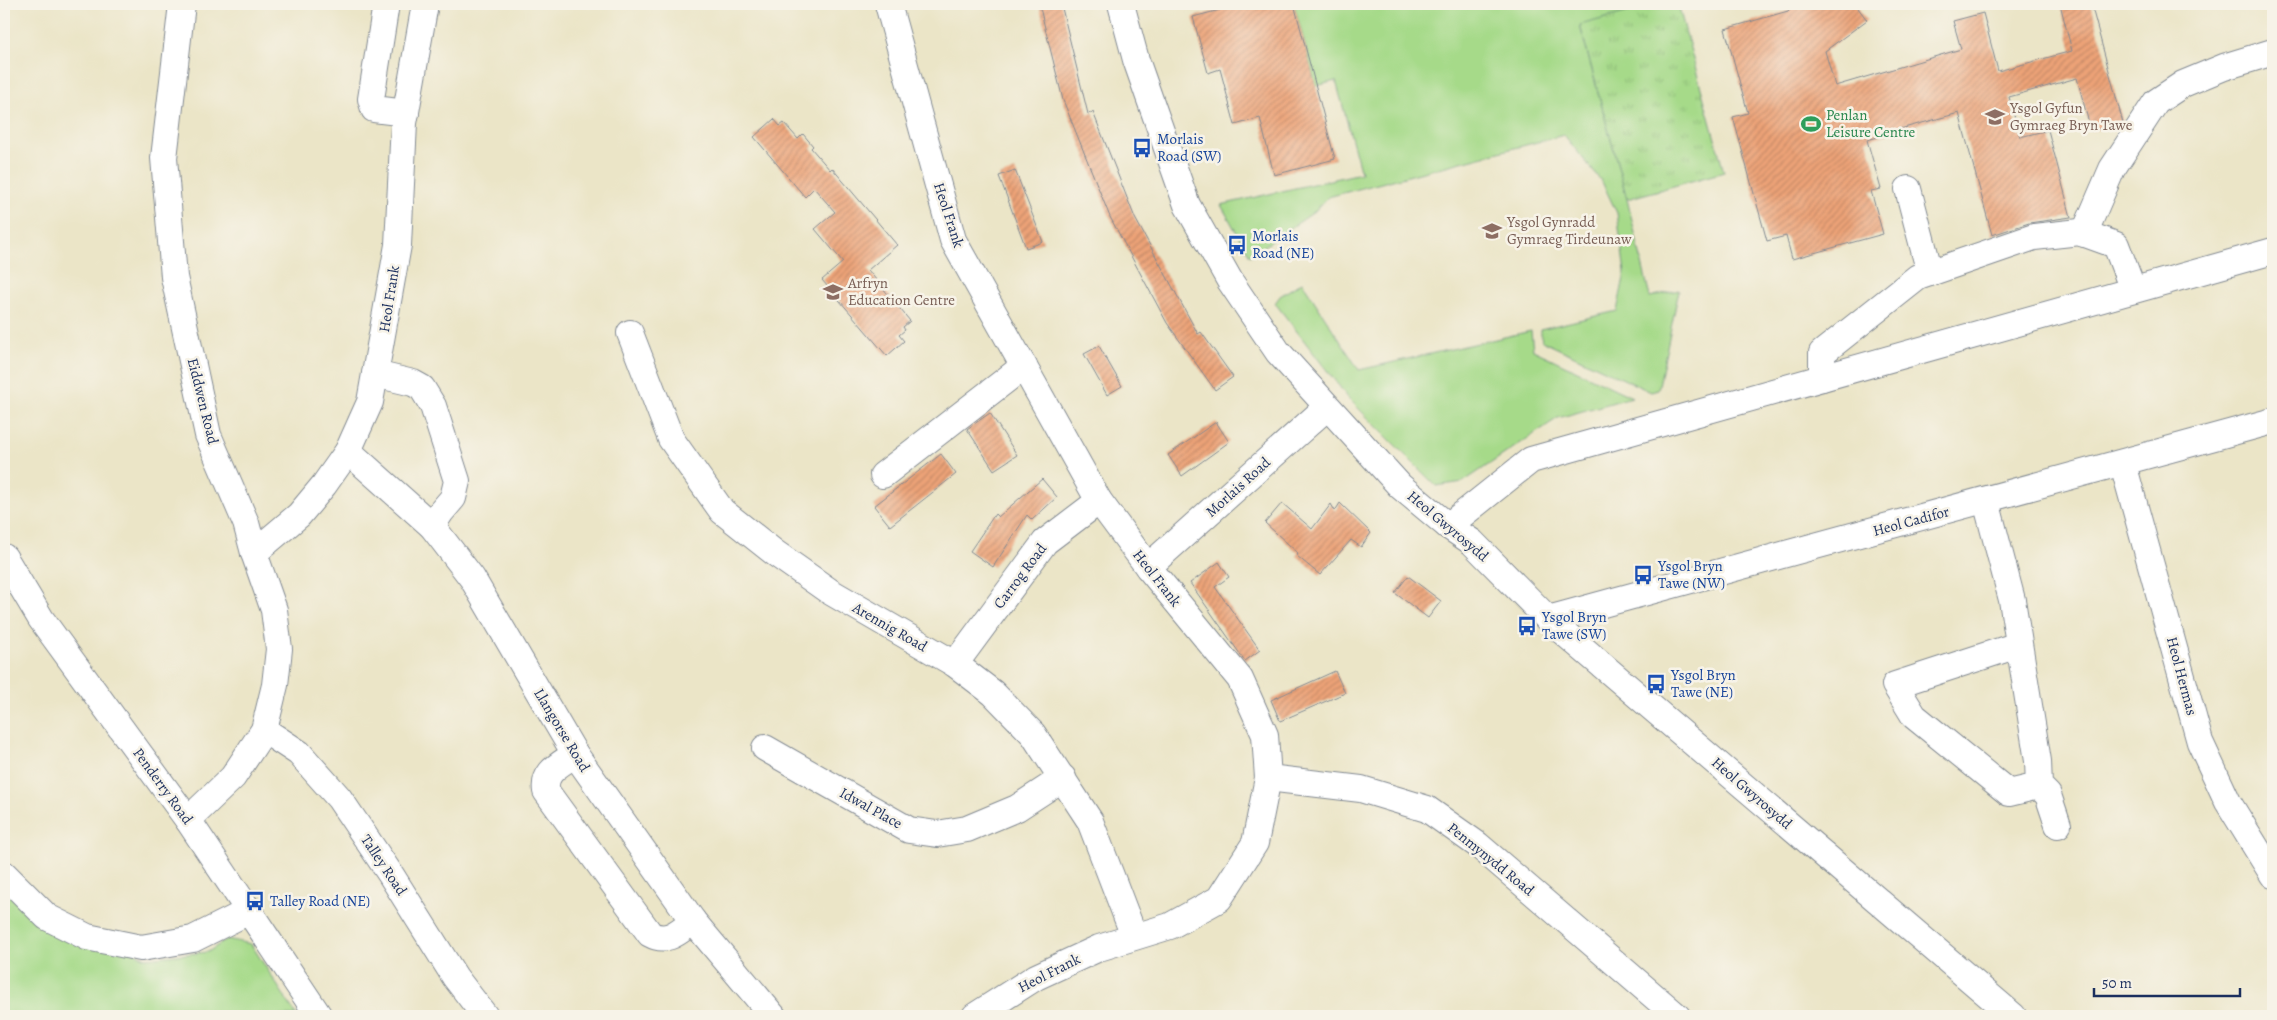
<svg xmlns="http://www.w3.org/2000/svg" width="2277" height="1020" font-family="Alegreya,serif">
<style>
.grass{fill:#a6da89;stroke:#608474}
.park{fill:url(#park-tufts);stroke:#608474}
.building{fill:url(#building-hatch)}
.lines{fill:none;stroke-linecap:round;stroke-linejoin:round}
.minor-casing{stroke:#838a92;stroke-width:28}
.minor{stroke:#fff;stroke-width:26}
.labels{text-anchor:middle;stroke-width:5;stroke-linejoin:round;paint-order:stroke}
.education-label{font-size:15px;fill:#785e54;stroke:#f7f3e8;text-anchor:start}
.leisure-label{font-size:15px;fill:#27864d;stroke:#f7f3e8;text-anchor:start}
.transit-label{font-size:15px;fill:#164399;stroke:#f7f3e8;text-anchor:start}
.street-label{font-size:15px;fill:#1b2f5e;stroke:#f7f3e8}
</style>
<defs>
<pattern id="park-tufts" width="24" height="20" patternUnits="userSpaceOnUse" patternTransform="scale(1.25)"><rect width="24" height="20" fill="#a6da89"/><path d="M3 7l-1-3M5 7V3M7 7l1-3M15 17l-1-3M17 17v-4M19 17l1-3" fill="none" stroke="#8ebb79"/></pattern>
<pattern id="building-hatch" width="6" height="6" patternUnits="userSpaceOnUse" patternTransform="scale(1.25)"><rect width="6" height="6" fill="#eda377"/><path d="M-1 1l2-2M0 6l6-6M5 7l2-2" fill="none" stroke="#bf8565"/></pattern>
</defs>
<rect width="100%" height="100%" fill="#f7f3e8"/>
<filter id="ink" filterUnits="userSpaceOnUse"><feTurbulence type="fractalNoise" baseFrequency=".02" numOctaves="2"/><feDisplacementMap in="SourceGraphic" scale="10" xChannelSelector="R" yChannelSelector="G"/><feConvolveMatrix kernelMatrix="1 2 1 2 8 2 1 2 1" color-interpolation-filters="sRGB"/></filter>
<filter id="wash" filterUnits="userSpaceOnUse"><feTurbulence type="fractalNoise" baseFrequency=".0096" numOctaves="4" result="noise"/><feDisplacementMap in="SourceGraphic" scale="20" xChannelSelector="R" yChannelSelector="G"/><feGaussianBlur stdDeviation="1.12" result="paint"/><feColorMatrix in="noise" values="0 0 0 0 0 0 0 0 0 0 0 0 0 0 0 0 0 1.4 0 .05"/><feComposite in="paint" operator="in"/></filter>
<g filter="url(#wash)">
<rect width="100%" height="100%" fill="#ebe5c7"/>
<g class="grass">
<path d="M1294 4H1658L1580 26 1627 199 1650 297 1679 290 1658 390 1651 392 1542 341 1540 329 1617 311 1625 273 1617 213 1602 182 1564 135 1328 197 1314 212 1250 256 1221 205 1361 173 1336 81 1316 86Z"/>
<path d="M1302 282 1359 370 1531 331 1533 350 1632 397 1558 418 1463 482 1436 486 1349 399 1275 303 1280 296Z"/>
<path d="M4 890 146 958 208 952 227 939 251 944 297 1016H4Z"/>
</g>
<path class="park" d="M1658 4H1678L1724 172 1627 199 1580 25Z"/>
<g id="blocks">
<g class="building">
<path d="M1039 4H1061L1088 114 1093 112 1135 218 1198 334 1201 332 1233 377 1215 390 1167 323 1110 217 1063 100Z"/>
<path d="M1230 4H1294L1335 159 1274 175 1260 118 1235 125 1220 69 1208 73 1193 17 1231 7Z"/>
<path d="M1794 4H1855L1867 20 1825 51 1835 86 1961 49 1953 21 1983 13 1998 71 2072 51 2060 4H2091L2123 123 2091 131 2077 78 2009 97 2020 137 2048 130 2071 217 2029 223 1992 235 1959 113 1889 132 1893 133 1867 140 1881 189 1871 191 1883 234 1792 259 1786 236 1767 241 1733 117 1748 113 1725 29 1788 11Z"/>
<path d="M774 119 780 126 784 123 798 139 803 134 813 146 811 148 830 170 832 168 897 245 868 270 910 321 903 327 905 330 899 335 904 341 887 356 822 280 843 262 815 229 835 212 814 188 805 197 754 137Z"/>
<path d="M1015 170 1043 242 1026 248 999 176Z"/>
<path d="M1099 346 1122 386 1107 395 1084 354Z"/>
<path d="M990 413 1017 455 994 470 967 429Z"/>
<path d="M1216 422 1229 442 1182 476 1168 455Z"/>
<path d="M941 454 956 474 890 526 874 506Z"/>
<path d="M1042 479 1057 497 1032 520 1027 515 993 567 970 551 995 514 998 517Z"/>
<path d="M1282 503 1312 529 1331 504 1335 511 1340 503 1371 533 1361 547 1351 540 1320 575 1297 556 1298 553 1265 523Z"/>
<path d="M1219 562 1229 577 1215 587 1260 650 1245 661 1190 583Z"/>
<path d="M1408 576 1441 601 1428 618 1395 593Z"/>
<path d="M1335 671 1345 693 1280 721 1271 700Z"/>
</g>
</g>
</g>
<g filter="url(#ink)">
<use href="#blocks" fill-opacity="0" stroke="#838a92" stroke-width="1"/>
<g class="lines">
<defs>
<g id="minor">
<path d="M182 4 164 158 174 277 208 435 246 523 254 553 274 610 279 649 275 685 264 730 233 777 188 820"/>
<path d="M386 4 371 99 374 109 406 113"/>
<path d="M888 4 953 240 1099 501 1148 567 1240 679 1265 735 1268 778 1255 843 1219 899 1170 926 1099 948 1036 977 975 1016"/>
<path d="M1121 4 1136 60 1187 205 1230 281 1278 352 1400 486 1448 526 1472 542 1548 619 2013 1016"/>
<path d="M1908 189 1930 273"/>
<path d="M2084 234 2112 169 2156 102 2183 84 2224 67 2273 52"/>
<path d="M630 333 671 439 722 511 775 553 829 591 955 664 993 693 1033 734 1090 821 1134 936"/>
<path d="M375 374 413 383 422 388 433 406 457 481 453 498 441 512 432 526"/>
<path d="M1822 378V353L1918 277 2034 237 2080 232 2116 245 2133 290"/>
<path d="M348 451 432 526 472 578 575 754 693 921 773 1016"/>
<path d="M2123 464 2200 742 2228 802 2273 875"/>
<path d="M883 475 1024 366"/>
<path d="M1986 501 2012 600 2038 761 2039 786 2048 795 2058 825"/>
<path d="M1448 526 1531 460 2273 251"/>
<path d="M254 553 299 515 324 485 348 451 370 402 398 245 404 123 425 4"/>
<path d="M4 557 41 619 188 820 319 1016"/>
<path d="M1148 567 1327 407"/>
<path d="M1548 619 2273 421"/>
<path d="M2018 645 1895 685 1914 716 2009 793 2039 786"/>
<path d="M955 664 1045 542 1099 501"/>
<path d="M264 730 299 753 339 798 391 875 455 977 485 1016"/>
<path d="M765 748 909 830 937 834 967 829 1017 808 1063 778"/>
<path d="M575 754C560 765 543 771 546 791L650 934C668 944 679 931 693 921"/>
<path d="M1268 778 1361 789 1427 809 1478 845 1677 1016"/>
<path d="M4 874 47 917 87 937 141 948 193 939 249 911"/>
</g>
</defs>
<use href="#minor" class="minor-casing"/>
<use href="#minor" class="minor"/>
</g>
</g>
<defs>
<symbol id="school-bare" viewBox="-9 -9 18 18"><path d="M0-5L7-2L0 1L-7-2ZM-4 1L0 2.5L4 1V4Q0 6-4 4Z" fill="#8d6e63" stroke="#f7f3e8" stroke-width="2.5" paint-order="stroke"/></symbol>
<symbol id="stadium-bare" viewBox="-9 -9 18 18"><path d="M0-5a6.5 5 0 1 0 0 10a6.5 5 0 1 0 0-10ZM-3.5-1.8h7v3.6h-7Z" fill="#2e9e5b" stroke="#f7f3e8" stroke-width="2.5" paint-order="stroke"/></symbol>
<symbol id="bus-bare" viewBox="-9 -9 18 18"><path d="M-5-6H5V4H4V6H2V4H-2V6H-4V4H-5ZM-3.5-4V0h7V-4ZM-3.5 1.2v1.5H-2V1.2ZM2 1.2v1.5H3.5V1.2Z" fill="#1a4fb4" stroke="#f7f3e8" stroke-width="2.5" paint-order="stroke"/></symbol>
</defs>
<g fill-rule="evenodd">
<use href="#school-bare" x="1981" y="103" width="28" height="28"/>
<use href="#stadium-bare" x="1797" y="110" width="28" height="28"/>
<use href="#bus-bare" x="1128" y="134" width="28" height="28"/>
<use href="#school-bare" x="1478" y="217" width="28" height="28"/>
<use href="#bus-bare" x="1223" y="231" width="28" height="28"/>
<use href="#school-bare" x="819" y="278" width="28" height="28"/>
<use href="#bus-bare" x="1629" y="561" width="28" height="28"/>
<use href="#bus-bare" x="1513" y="612" width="28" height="28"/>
<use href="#bus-bare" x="1642" y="670" width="28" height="28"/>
<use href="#bus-bare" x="241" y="887" width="28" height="28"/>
</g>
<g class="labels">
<g class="education-label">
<text x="2010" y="113">Ysgol Gyfun<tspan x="2010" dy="17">Gymraeg Bryn Tawe</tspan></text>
<text x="1507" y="227">Ysgol Gynradd<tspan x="1507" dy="17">Gymraeg Tirdeunaw</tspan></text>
<text x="848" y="288">Arfryn<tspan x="848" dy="17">Education Centre</tspan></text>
</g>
<g class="leisure-label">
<text x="1826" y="120">Penlan<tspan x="1826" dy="17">Leisure Centre</tspan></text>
</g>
<g class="transit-label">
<text x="1157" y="144">Morlais<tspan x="1157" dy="17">Road (SW)</tspan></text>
<text x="1252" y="241">Morlais<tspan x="1252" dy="17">Road (NE)</tspan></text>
<text x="1658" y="571">Ysgol Bryn<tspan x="1658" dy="17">Tawe (NW)</tspan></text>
<text x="1542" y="622">Ysgol Bryn<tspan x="1542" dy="17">Tawe (SW)</tspan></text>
<text x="1671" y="680">Ysgol Bryn<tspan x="1671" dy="17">Tawe (NE)</tspan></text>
<text x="270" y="906">Talley Road (NE)</text>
</g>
<g class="street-label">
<text transform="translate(949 215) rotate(72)" y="5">Heol Frank</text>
<text transform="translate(389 299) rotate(-81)" y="5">Heol Frank</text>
<text transform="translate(203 401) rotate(76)" y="5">Eiddwen Road</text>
<text transform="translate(1238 487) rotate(-42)" y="5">Morlais Road</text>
<text transform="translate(1911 521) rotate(-15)" y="5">Heol Cadifor</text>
<text transform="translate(1448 526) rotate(40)" y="5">Heol Gwyrosydd</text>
<text transform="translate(1020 576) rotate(-53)" y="5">Carrog Road</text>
<text transform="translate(1157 578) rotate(52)" y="5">Heol Frank</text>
<text transform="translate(890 627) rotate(30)" y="5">Arennig Road</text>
<text transform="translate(2182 676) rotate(75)" y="5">Heol Hermas</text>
<text transform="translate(562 730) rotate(59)" y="5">Llangorse Road</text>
<text transform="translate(163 786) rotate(54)" y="5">Penderry Road</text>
<text transform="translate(1752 793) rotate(41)" y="5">Heol Gwyrosydd</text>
<text transform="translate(871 808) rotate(29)" y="5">Idwal Place</text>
<text transform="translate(1491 859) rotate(39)" y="5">Penmynydd Road</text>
<text transform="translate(384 865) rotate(56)" y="5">Talley Road</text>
<text transform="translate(1049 973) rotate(-27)" y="5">Heol Frank</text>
</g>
</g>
<rect width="2277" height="1020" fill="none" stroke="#f7f3e8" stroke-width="20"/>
<path d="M2094 988v8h146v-8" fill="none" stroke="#1b2f5e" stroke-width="2.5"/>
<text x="2102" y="988" font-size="15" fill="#1b2f5e" stroke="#f7f3e8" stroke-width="4" paint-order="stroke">50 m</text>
</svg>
